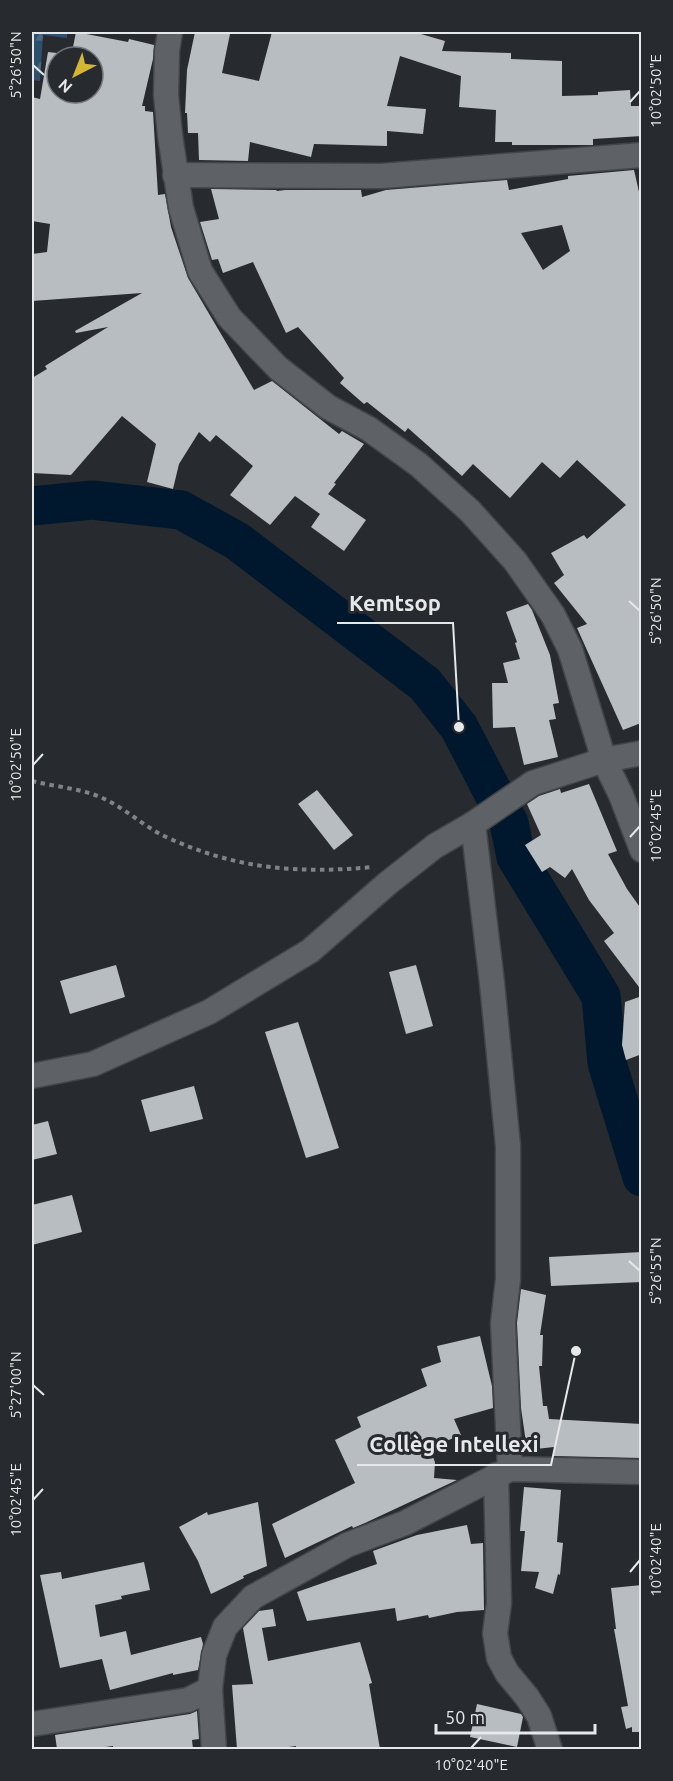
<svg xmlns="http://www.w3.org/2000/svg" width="673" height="1781" font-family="Ubuntu,sans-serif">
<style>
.forest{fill:url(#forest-firs)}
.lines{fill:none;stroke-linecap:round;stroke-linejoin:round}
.river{stroke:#00182d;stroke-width:39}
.building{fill:#b8bdc1;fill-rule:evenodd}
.minor-casing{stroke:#434649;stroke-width:27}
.path{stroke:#818487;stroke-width:4;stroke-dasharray:4.5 4.5;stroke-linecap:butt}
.minor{stroke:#5e6266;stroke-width:24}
.ticks{fill:none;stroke:#e6e8ea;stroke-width:2}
.leader{fill:none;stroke:#e6e8ea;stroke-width:2}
.callout-dot{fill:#e6e8ea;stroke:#272a2e;stroke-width:2}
.callout-label{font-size:22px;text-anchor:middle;font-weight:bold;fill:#e6e8ea;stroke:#272a2e;stroke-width:6;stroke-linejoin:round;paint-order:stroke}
.neatline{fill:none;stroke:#e6e8ea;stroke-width:2}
.ticks-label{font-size:15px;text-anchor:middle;fill:#e6e8ea}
</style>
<defs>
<pattern id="forest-firs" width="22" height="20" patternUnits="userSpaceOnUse" patternTransform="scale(1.5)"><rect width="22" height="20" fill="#2e506d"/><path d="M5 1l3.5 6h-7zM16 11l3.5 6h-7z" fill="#4c6982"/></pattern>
</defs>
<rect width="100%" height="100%" fill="#272a2e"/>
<path class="forest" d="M32 32H67V38L43 35 40 81 32 80Z"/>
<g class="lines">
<path class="river" d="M32 506 92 500 181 510 237 541 425 684 459 727 509 823 516 857 601 996 607 1063 642 1177"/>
</g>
<g class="building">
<path d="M76 32 128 42 129 39 154 45 153 59 142 106H145V111L153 112 158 195 165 194 171 227 188 278 254 390 272 381 339 434 342 431 364 444 334 483 336 484 328 494 366 520 344 551 311 527 320 514 295 496 270 525 230 495 253 466 216 435 210 442 199 432 179 464 173 489 147 482 156 444 122 416 71 475 32 473V378L47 369 45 366 108 327 76 333 75 331 142 293 32 301V254L47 252 50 224 32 221V97L40 99 48 52 57 53V93H93V57H71Z"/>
<path d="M195 32H217L230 34 222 73 259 81 272 32H414L445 41 442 51 511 53V59L562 61V96L598 95V92L630 90 631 106H642V136L593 139V145H512V142H495L496 110 459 107 461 76 400 56 387 106 426 109 423 134 387 131V146L314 144 311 157 250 142 248 161 199 160 198 133H188L187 113H185L187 70Z"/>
<path d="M634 170 642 205 641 723 623 730 577 628 587 624 554 583 564 575 551 553 584 535 587 539 626 505 577 460 560 478 542 462 510 498 473 464 462 476 408 428 405 432 367 402 364 404 340 383 344 378 298 327 286 333 253 262 223 273 218 259 212 260 200 222 219 219 211 189 276 190 277 191 285 190H361L362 197 386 190 507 180 509 190 568 179V176ZM562 225 570 251 543 270 521 233Z"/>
<path d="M528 604 532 610 550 655 559 703 553 704 556 719 549 720 558 757 524 765 515 727 493 728 492 683H508L503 663 520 659 515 643 517 642 506 612Z"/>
<path d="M589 784 617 851 608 854 627 889 642 910V991L604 941 614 933 589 900 572 869 565 878 550 867 542 872 525 845 541 835 527 804 539 796 560 789 561 793Z"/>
<path d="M317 790 353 835 334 850 298 804Z"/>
<path d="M116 965 125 997 70 1014 60 981Z"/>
<path d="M416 965 433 1026 406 1034 389 972Z"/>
<path d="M642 996V1054L626 1060 622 1045 625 1002Z"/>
<path d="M298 1022 339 1148 306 1158 265 1032Z"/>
<path d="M194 1086 203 1119 150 1132 141 1100Z"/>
<path d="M48 1121 57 1154 32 1160V1125Z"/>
<path d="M72 1195 82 1232 32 1245V1205Z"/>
<path d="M642 1252V1282L551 1286 549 1257Z"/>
<path d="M521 1289 546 1295 540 1335H543L542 1366H539L543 1406H547L549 1419 642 1424V1458L554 1456V1447L527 1450 521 1408 517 1323Z"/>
<path d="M480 1336 492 1386 493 1408 454 1419 461 1435 429 1448 435 1462 434 1478 457 1480 365 1523 353 1528 352 1526 285 1558 272 1524 355 1483 335 1440 361 1427 357 1417 427 1386 421 1369 441 1362 437 1346Z"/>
<path d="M524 1487 561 1490 557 1542 563 1543 560 1575 558 1574 553 1594 535 1588 539 1572 521 1571 525 1531H520Z"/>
<path d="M258 1502 267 1566 243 1576 244 1578 211 1594 198 1561 179 1527 207 1512 208 1515Z"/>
<path d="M467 1525 471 1544 483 1543 484 1610 457 1612 429 1618 428 1615 397 1621 395 1608 307 1621 297 1592 377 1564 373 1551 417 1535Z"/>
<path d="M144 1562 150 1590 121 1596 122 1599 95 1605 100 1637 126 1631 131 1655 201 1637 203 1644 198 1670 173 1675V1673L110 1690 102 1659 60 1668 40 1575 61 1572 62 1579Z"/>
<path d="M642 1585V1732H632V1727L626 1729 621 1707 628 1706 614 1629H616L611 1588Z"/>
<path d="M273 1609 276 1626 262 1628 268 1661 360 1642 372 1683 369 1684 380 1749H296V1746L275 1749H237L232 1685 253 1684 243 1628 259 1611Z"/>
<path d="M477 1704 521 1714 523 1717 517 1747 470 1737Z"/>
<path d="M197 1711 199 1739 192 1740 193 1749H167V1747L145 1749H113V1746L90 1749H57L55 1735 190 1714Z"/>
</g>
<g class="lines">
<defs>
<g id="minor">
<path d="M170 32 167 51 166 95 170 135 181 208 200 271 229 317 278 368 328 407 369 429 419 465 470 511 515 561 553 615 570 649 604 760 621 795 642 850"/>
<path d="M175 175 382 176 642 155"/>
<path d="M32 1076 93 1064 209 1012 310 951 388 883 435 846 473 824"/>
<path d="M510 1469 503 1323 508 1279V1146L492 983 473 824 533 783 604 760 642 753"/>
<path d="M496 1475 499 1603 495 1633 499 1658 507 1673 527 1697 539 1716 550 1750"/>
<path d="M32 1724 188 1700 210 1689"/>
<path d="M214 1750 210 1689 214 1655 225 1627 253 1597 347 1545 405 1523 510 1469 642 1472"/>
</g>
</defs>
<use href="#minor" class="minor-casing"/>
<path class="path" d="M32 781C52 786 75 788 95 795 121 804 141 825 166 837 236 869 297 874 373 867"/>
<use href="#minor" class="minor"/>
</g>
<path class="ticks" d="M33 65 44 75M630 102 640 91M629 601 640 611M33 765 43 754M630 837 640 826M629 1261 640 1271M33 1385 44 1395M33 1500 43 1489M630 1572 640 1560M471 1748 481 1737"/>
<path class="leader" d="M459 727L453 623H337M576 1351L551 1465H357"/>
<g class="callout-dot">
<circle cx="459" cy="727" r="6"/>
<circle cx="576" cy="1351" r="6"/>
</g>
<g class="callout-label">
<text x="395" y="611">Kemtsop</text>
<text x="454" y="1452">Collège Intellexi</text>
</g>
<rect width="673" height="1781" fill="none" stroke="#272a2e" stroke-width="66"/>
<g transform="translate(75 75) rotate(222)"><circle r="28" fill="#272a2e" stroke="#737679" stroke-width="1.5"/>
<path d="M0-4.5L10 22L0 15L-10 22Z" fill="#d4b635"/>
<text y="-9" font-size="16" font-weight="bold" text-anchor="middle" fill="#e6e8ea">N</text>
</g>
<path d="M436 1724v9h159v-9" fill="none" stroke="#e6e8ea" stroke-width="3"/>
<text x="445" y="1724" font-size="18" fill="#e6e8ea" stroke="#272a2e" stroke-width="4.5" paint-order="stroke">50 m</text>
<rect x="33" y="33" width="607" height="1715" class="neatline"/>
<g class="ticks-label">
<text transform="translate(16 65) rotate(-90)" y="5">5°26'50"N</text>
<text transform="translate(656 91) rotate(-90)" y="5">10°02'50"E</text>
<text transform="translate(656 611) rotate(-90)" y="5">5°26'50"N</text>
<text transform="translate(16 765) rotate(-90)" y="5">10°02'50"E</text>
<text transform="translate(656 826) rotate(-90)" y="5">10°02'45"E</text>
<text transform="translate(656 1271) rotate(-90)" y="5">5°26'55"N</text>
<text transform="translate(16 1385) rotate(-90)" y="5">5°27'00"N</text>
<text transform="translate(16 1500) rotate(-90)" y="5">10°02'45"E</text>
<text transform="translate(656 1560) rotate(-90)" y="5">10°02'40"E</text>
<text x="471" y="1770">10°02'40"E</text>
</g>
</svg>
